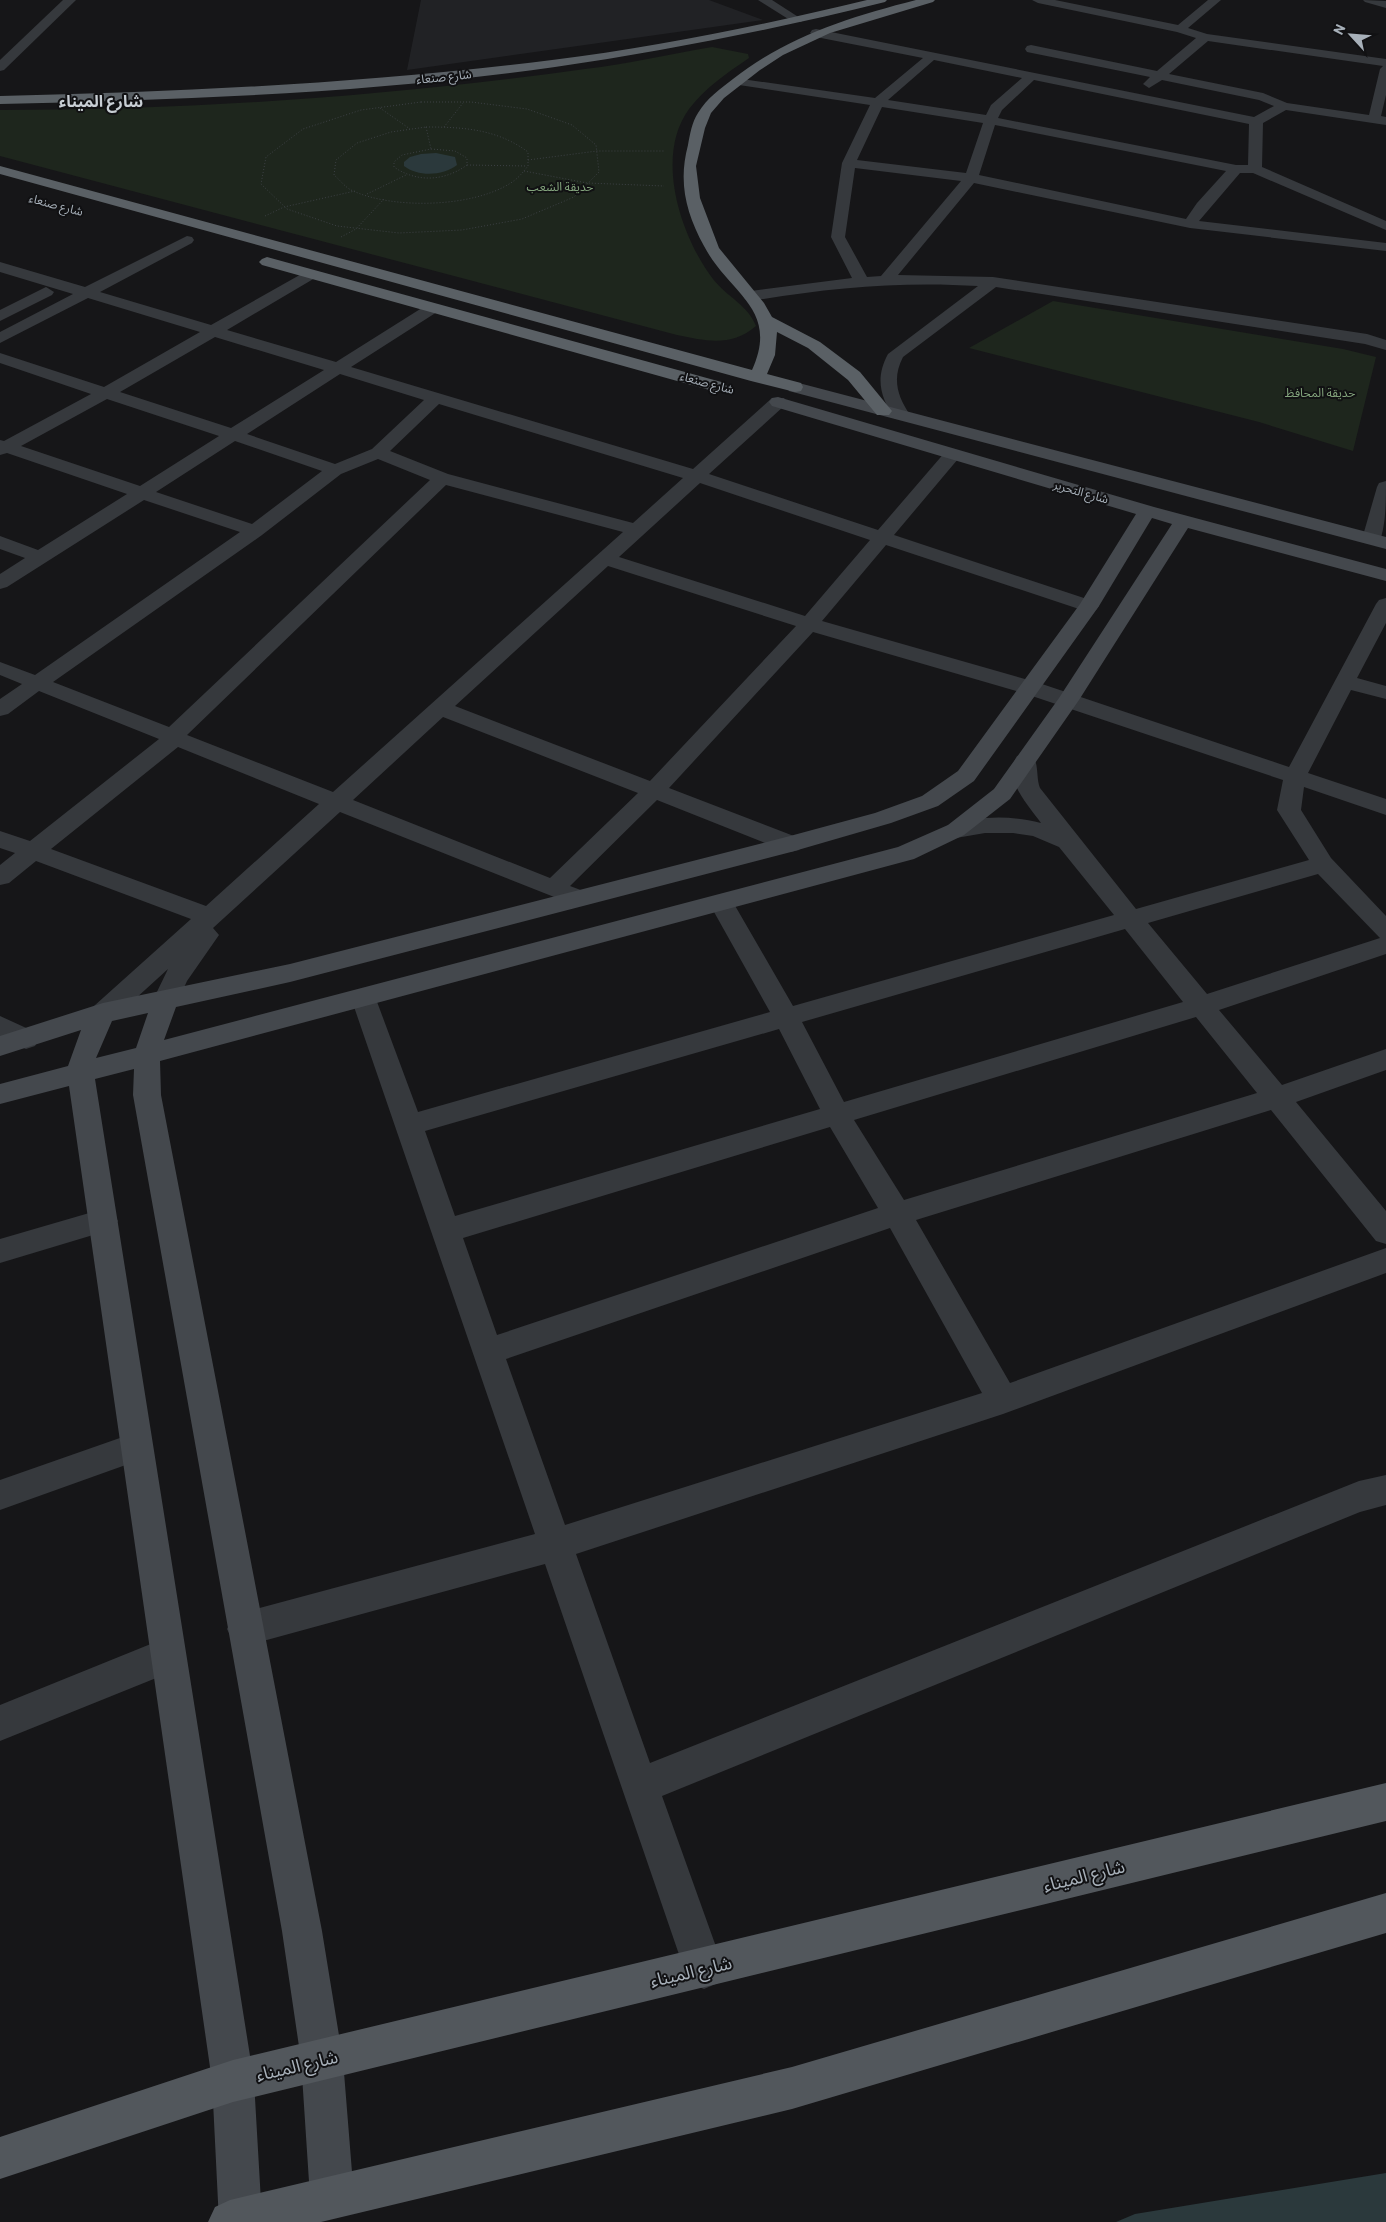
<svg xmlns="http://www.w3.org/2000/svg" width="1386" height="2222" font-family="Barlow,'Noto Sans Arabic',sans-serif">
<style>
.built{fill:#212225}
.green{fill:#1e261d}
.water{fill:#2b393c}
.lines{fill:none;stroke-linecap:round;stroke-linejoin:round}
.path{stroke:#3c4044;stroke-width:1;stroke-dasharray:1 2;stroke-linecap:butt}
.minor{fill:#36393d;fill-rule:evenodd}
.secondary{fill:#44484d;fill-rule:evenodd}
.primary{fill:#52575c;fill-rule:evenodd}
.trunk{fill:#5a6065;fill-rule:evenodd}
.labels{text-anchor:middle;stroke-width:4;stroke-linejoin:round;paint-order:stroke}
.far-street-label{font-size:12px;fill:#a7b0b9;stroke:#111113}
.far-park-label{font-size:12px;fill:#84a57d;stroke:#111113}
.far-district-label{font-size:16px;font-weight:bold;fill:#c8ced4;stroke:#111113}
.near-street-label{font-size:18px;fill:#a7b0b9;stroke:#111113}
</style>
<rect width="100%" height="100%" fill="#161618"/>
<path class="built" d="M421 0H709L763 20 407 70Z"/>
<g class="green">
<path d="M712 47 748 54 749 58C727 73 705 88 689 109 654 157 681 237 713 279 727 297 748 305 756 326 732 347 706 341 677 335L0 156V110C195 110 392 96 585 69 628 64 670 54 712 47Z"/>
<path d="M1053 301 1343 349 1376 357 1353 451 1259 422 969 348Z"/>
</g>
<g class="water">
<path d="M436 153 455 157 457 165C443 176 418 177 404 166V162L410 157 421 154Z"/>
<path d="M1386 2173V2222H1116L1135 2214Z"/>
</g>
<g class="lines">
<g class="path">
<path d="M421 102H471L527 109 572 125 596 145 599 172 574 197 522 219 462 230 399 233 337 226 287 209 261 184 266 157 303 129 361 110Z"/>
<path d="M380 108 410 129"/>
<path d="M426 127C463 127 497 129 528 152V166C524 171 520 176 515 180 478 208 392 210 351 190 345 187 340 180 334 175L336 160 357 143 391 132Z"/>
<path d="M426 127 431 149"/>
<path d="M444 127 463 103"/>
<path d="M431 149 455 151 467 158V165C445 181 417 183 394 167V162L402 155Z"/>
<path d="M528 160 597 151H665"/>
<path d="M467 165 527 166"/>
<path d="M524 171 587 183 664 186"/>
<path d="M367 194 406 175"/>
<path d="M265 216 284 207 355 191"/>
<path d="M341 237 356 229 384 199"/>
</g>
<g class="minor">
<path d="M63 0H76L4 70 0 71V60Z"/>
<path d="M758 0H772L803 20 801 22H793Z"/>
<path d="M1032 0H1055L1178 25 1208 0H1221L1188 28 1207 34 1386 59V95L1381 116 1386 117V125L1286 110 1263 123 1262 167 1386 221V230L1253 173H1240L1199 221 1386 243V251L1190 228 974 183 898 275 993 277 1367 334 1386 340V350L1365 344 996 287 903 357C892 378 897 396 910 415L907 419H895C880 397 875 378 888 354L978 286C902 281 826 288 751 301L745 299 743 296 745 293 751 291 852 278 831 237 842 163 870 105 739 85 733 81 735 78 875 98 923 58 816 37 810 33 812 30 816 29 1254 117 1274 106 1259 100 1162 80 1149 88 1143 84 1150 77 1027 52 1025 49 1027 46 1031 45 1157 71 1196 38 1177 32 1038 3ZM1208 41 1383 66 1380 69 1369 115 1287 103 1263 93 1169 74ZM934 60 1022 78 991 105 986 115 888 100ZM1034 80 1249 124 1248 165H1236L998 118 1002 110ZM882 107 983 123 966 173 857 160ZM995 125 1226 171 1197 203 1186 219 979 175ZM855 168 961 181 881 276 867 277 845 237Z"/>
<path d="M1363 0 1386 1V8L1365 2Z"/>
<path d="M187 236 192 237 194 240 192 243 100 292 211 325 305 272H315L318 275 315 278 227 330 336 362 425 306H437L439 309 437 312 351 367 693 469 772 398H784L787 402 784 406 709 474 878 530 946 451H958L961 455 958 459 894 535 1096 602 1099 606 1096 610 1089 612 1082 610 886 545 822 621 1039 683 1289 767 1376 604 1379 600 1386 598V623L1357 678 1386 686V699L1351 690 1308 773 1386 799V815L1304 787 1301 810 1331 858 1386 916V954L1219 1010 1282 1085 1386 1049V1070L1296 1102 1386 1211V1244L1376 1241 1271 1110 916 1220 1010 1383 1386 1248V1273L1003 1414 576 1554 650 1763 1359 1481 1386 1475V1505L1360 1512 662 1796 724 1969 718 1983 704 1989 690 1983 684 1969 545 1564 245 1646 233 1641 227 1629 233 1617 245 1612 535 1534 351 998 355 991 364 989 373 991 418 1112 770 1012 709 903 712 897 721 895 730 897 793 1006 1114 915 1059 847 1033 836 1013 833H985L956 838 948 835 944 830 948 825C979 816 1010 815 1041 823 1029 806 1002 779 1017 756L1025 754 1033 756C1039 765 1036 778 1040 788L1136 909 1309 860 1277 810 1283 780 1023 693 813 632 669 788 799 838 803 844 799 850 791 852 783 850 657 800 570 886 586 892 589 898 586 904 577 906 340 812 213 928 219 935 187 981 176 1005 167 1007 158 1005 154 998 168 969 112 1020 103 1023 94 1020 90 1013 94 1006 191 919 36 861 9 883 0 885V865L15 853 0 848V831L30 841 159 739 39 691 8 714 0 716V699L22 684 0 675V662L35 675 240 532 144 500 7 587 0 589V574L25 558 0 549V536L38 550 127 494 7 453 0 455V440L4 441 91 394 0 363V353L104 387 200 332 88 298 0 343V332L73 294 0 272V262L85 287ZM215 337 324 370 231 428 120 392ZM340 374 424 400 372 449 335 464 247 434ZM107 399 219 436 140 486 21 446ZM439 404 683 478 633 523 448 474 390 451ZM235 441 322 471 252 524 156 492ZM378 459 430 480 169 727 53 682 262 535 341 474ZM700 483 870 540 805 616 619 557ZM446 485 623 532 333 792 187 735ZM608 566 796 626 650 781 455 706ZM443 717 638 793 550 878 353 800ZM178 747 319 804 206 906 51 849ZM1318 874 1380 938 1207 994 1148 923ZM1125 929 1183 1002 844 1102 802 1022ZM1196 1017 1257 1093 904 1200 854 1120ZM779 1029 820 1109 455 1216 425 1131ZM830 1127 878 1208 497 1335 463 1238ZM890 1228 982 1393 565 1525 506 1359Z"/>
<path d="M46 287 54 292 52 295 0 321V310Z"/>
<path d="M1386 481C1386 501 1386 526 1379 543H1365L1362 539 1377 487 1379 483Z"/>
<path d="M0 1016 35 1032 39 1039 35 1046 26 1049 0 1038Z"/>
<path d="M103 1209 113 1213 118 1221 113 1229 0 1263V1239Z"/>
<path d="M137 1432 148 1437 153 1447 148 1457 0 1510V1480Z"/>
<path d="M168 1637 181 1642 186 1655 181 1668 0 1741V1705Z"/>
</g>
<g class="secondary">
<path d="M795 382 1386 537V549L789 391 787 387 789 383Z"/>
<path d="M778 397 1154 507 1386 569V581L1188 528 1079 700 1010 799 964 835 914 859 160 1061 161 1095 322 1931 343 2060 354 2197 347 2212 332 2219 317 2212 310 2197 301 2060 282 1931 133 1095 134 1069 95 1079 254 2081 262 2219 261 2222H219L212 2081 69 1086 0 1104V1084L68 1066 81 1030 0 1056V1036L103 1003 290 964 790 836 875 813 922 796 958 771 1080 604 1136 514 772 406 769 402 772 398ZM1152 518 1172 524 1059 698 994 789 948 825 898 847 164 1040 176 1007 290 982 791 852 891 823 938 806 974 781 1099 606ZM148 1013 136 1048 96 1058 112 1021Z"/>
</g>
<g class="primary">
<path d="M1386 1783V1821L233 2102 0 2179V2137L233 2060Z"/>
<path d="M1386 1893V1933L792 2109 321 2222H208L215 2207 230 2200 792 2067Z"/>
</g>
<g class="trunk">
<path d="M867 0H887L885 2C776 29 666 51 555 67 371 93 185 100 0 104V96C185 92 369 83 552 60 658 47 763 25 867 0Z"/>
<path d="M916 0H935L933 2 830 33 783 55 760 70 724 98 711 113 705 128 696 166 700 198 719 248 764 303 772 317 820 342 860 372 892 411 889 415H877L848 380 808 348 777 332 775 355 767 374 801 383 803 387 801 391 795 392 751 381 0 174V166L752 370C780 308 729 294 704 246 686 213 678 182 688 145 690 134 692 122 698 113 707 98 720 89 733 79 788 36 850 17 916 0Z"/>
<path d="M267 257 725 383 727 387 725 391H713L262 265 259 262 262 259Z"/>
</g>
</g>
<g class="labels">
<g class="far-street-label">
<text transform="translate(444 77) rotate(-6)" y="4">شارع صنعاء</text>
<text transform="translate(56 205) rotate(15)" y="4">شارع صنعاء</text>
<text transform="translate(707 383) rotate(15)" y="4">شارع صنعاء</text>
<text transform="translate(1081 492) rotate(16)" y="4">شارع التحرير</text>
</g>
<g class="far-park-label">
<text x="560" y="191">حديقة الشعب</text>
<text x="1320" y="397">حديقة المحافظ</text>
</g>
<g class="far-district-label">
<text x="101" y="107">شارع الميناء</text>
</g>
<g class="near-street-label">
<text transform="translate(1084 1876) rotate(-14)" y="6">شارع الميناء</text>
<text transform="translate(691 1972) rotate(-13)" y="6">شارع الميناء</text>
<text transform="translate(297 2066) rotate(-13)" y="6">شارع الميناء</text>
</g>
</g>
<g transform="translate(1351 35) rotate(296)" stroke="#111113" stroke-width="4" paint-order="stroke">
<path d="M0-4L9 19L0 12L-9 19Z" fill="#a7b0b9"/>
<text y="-8" font-size="14" font-weight="bold" text-anchor="middle" fill="#a7b0b9">N</text>
</g>
</svg>
